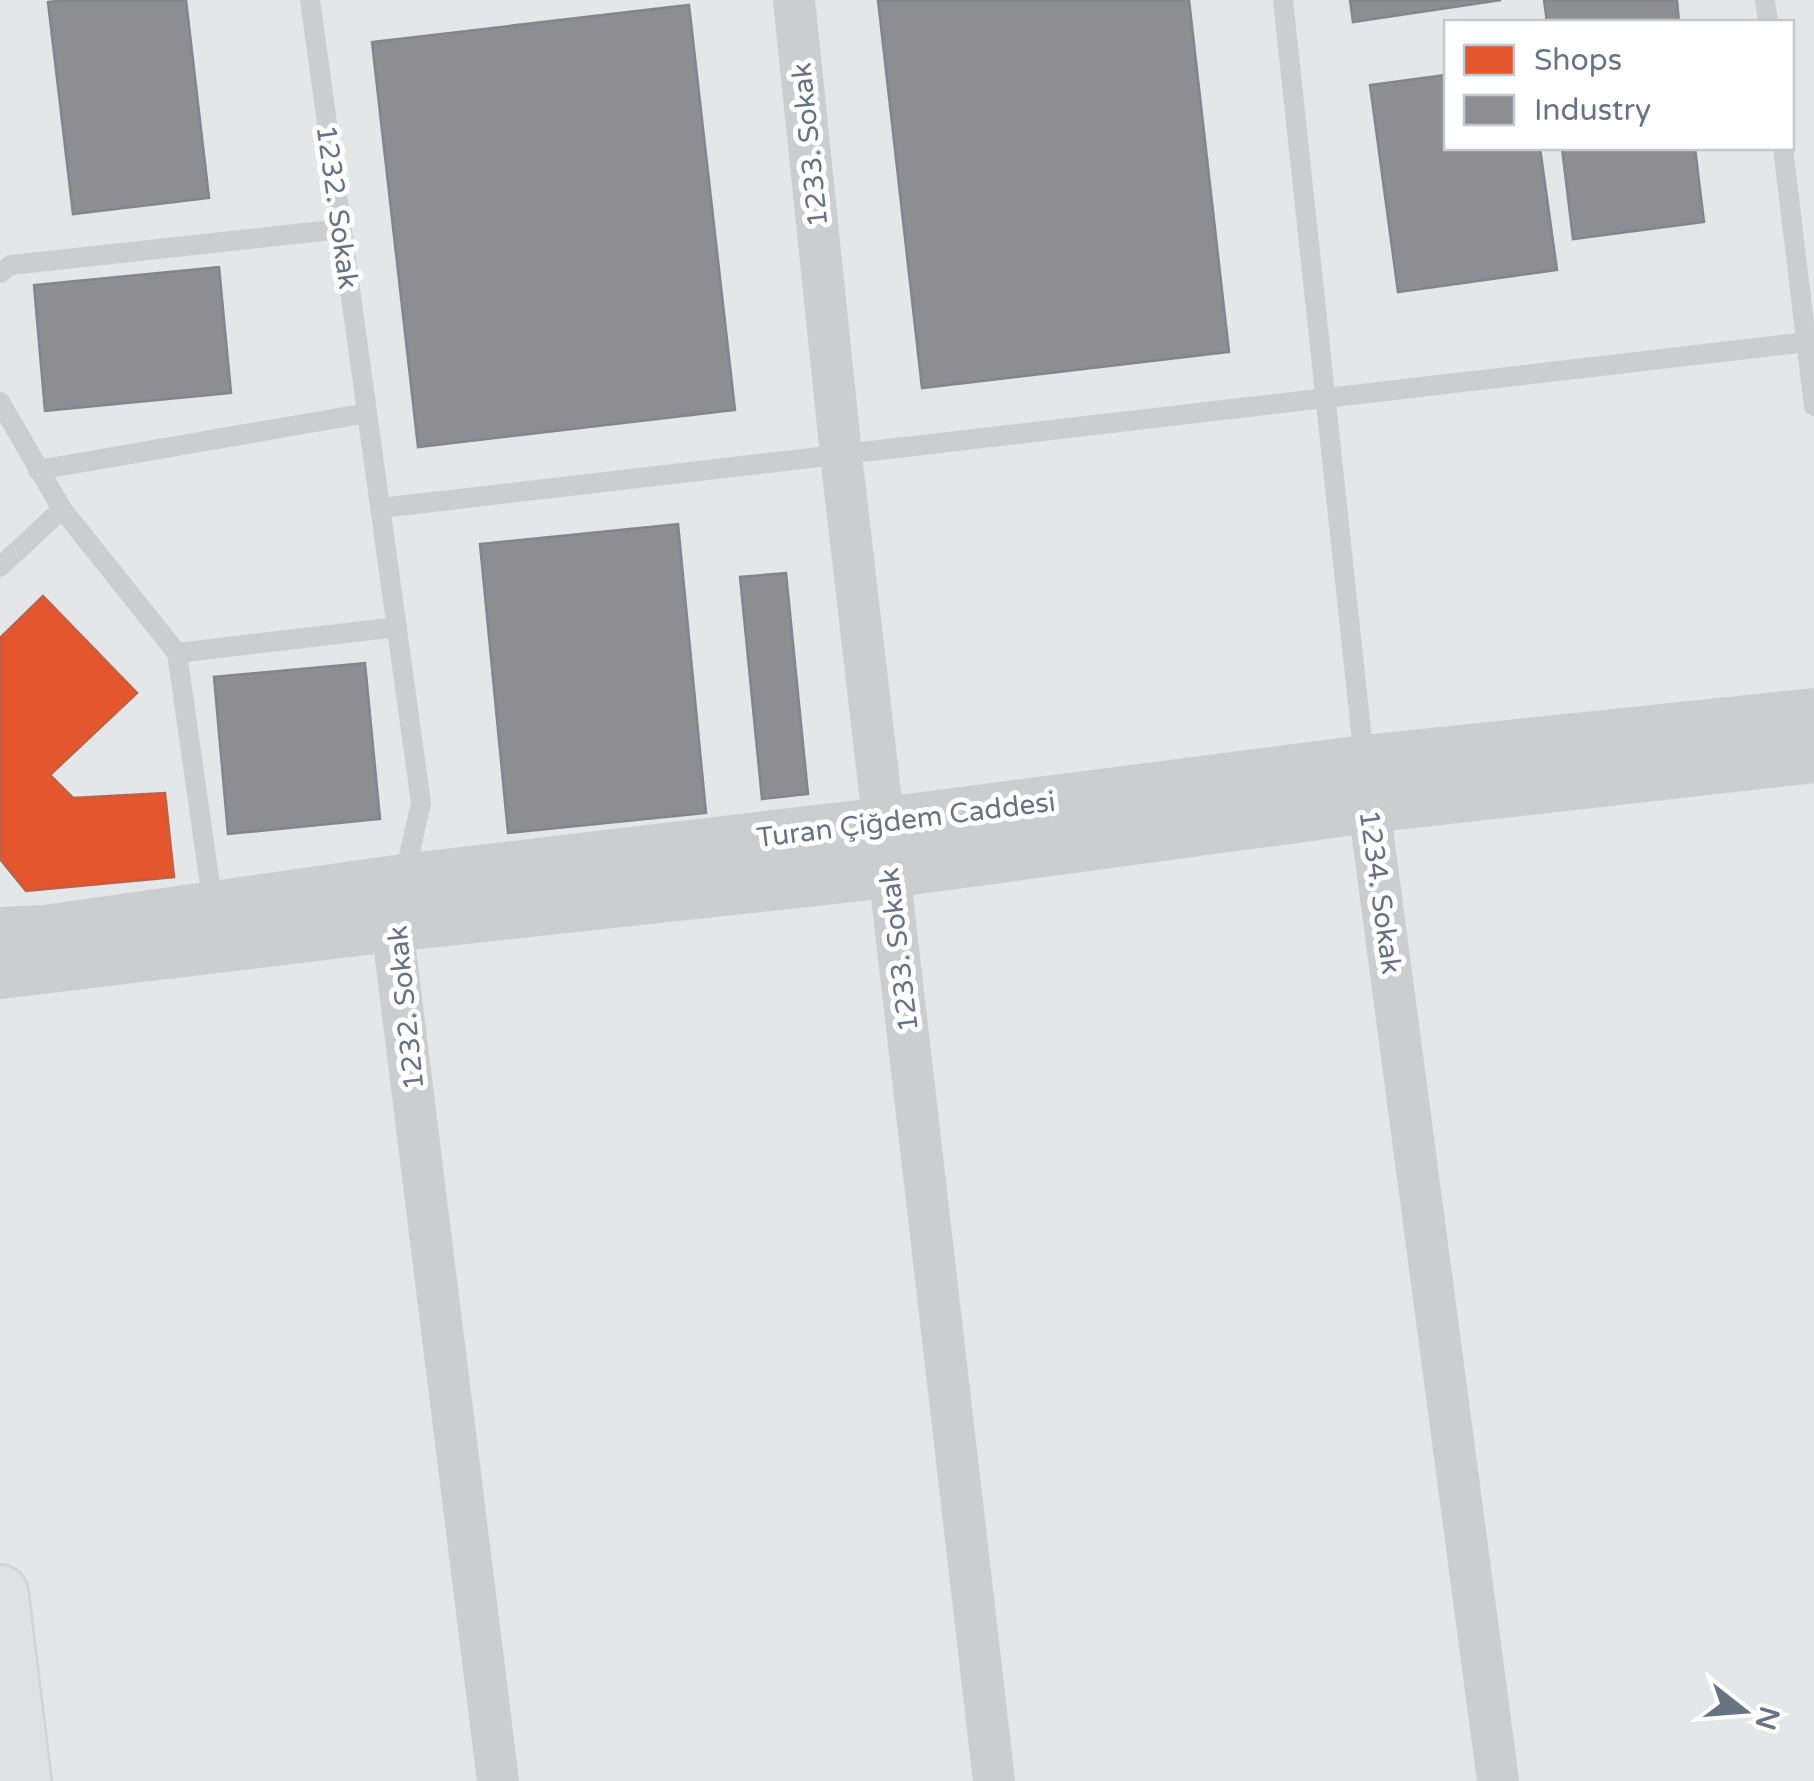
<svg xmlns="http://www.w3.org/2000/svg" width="1814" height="1781" font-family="'Varela Round',sans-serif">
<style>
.built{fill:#e5e6e7;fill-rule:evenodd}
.shops{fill:#e4572e;stroke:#bf6048;stroke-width:2.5}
.industry{fill:#8d8d92;stroke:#82868e;stroke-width:2.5}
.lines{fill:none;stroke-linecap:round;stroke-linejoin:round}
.secondary-casing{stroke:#d2d3d4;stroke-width:60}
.service{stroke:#cccdcf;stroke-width:20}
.minor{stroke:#cccdcf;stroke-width:42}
.tertiary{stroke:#cccdcf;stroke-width:52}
.secondary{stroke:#e0e1e2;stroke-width:55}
.labels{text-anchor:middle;stroke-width:10;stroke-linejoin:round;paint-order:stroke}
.street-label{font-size:28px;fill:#687484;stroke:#fff}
</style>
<rect width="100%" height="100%" fill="#f6f6f6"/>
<path class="built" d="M0 0H1814V1781H0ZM1446 22H1792V148H1446Z"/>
<path class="shops" d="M43 596 137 693 50 775 73 798 165 793 174 877 26 891 0 859V638Z"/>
<g class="industry">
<path d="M63 0H186L209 198 73 214 48 2Z"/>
<path d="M878 0H1189L1229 352 922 388Z"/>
<path d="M1350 0H1501L1353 22Z"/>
<path d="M1544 0H1677L1679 22H1547Z"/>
<path d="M689 5 735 410 418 447 372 42Z"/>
<path d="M1446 75V148H1540L1557 270 1398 292 1370 85Z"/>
<path d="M1562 148H1695L1704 222 1573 239Z"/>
<path d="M219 267 231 393 45 411 34 285Z"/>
<path d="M678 524 706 813 508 833 480 544Z"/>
<path d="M786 573 808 794 762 799 740 577Z"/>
<path d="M365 663 380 819 228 834 214 677Z"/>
</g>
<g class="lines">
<defs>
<path id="secondary" d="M0 1593 23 1781"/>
</defs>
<use href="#secondary" class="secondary-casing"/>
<g class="service">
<path d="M310 0 421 803 404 878"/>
<path d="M1283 0 1364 759"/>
<path d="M1765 0 1768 22"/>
<path d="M1783 148 1814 406"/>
<path d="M0 273 11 265 341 229"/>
<path d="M0 402 62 509 177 653 213 906"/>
<path d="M38 470 367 413"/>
<path d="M381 508 1807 342"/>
<path d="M0 567 62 509"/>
<path d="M177 653 397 627"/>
</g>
<g class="minor">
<path d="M794 0 841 455 994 1781"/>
<path d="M1369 807 1498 1781"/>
<path d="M392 926 498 1781"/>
</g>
<g class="tertiary">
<path d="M0 933 45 931 403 880 884 823 1364 761 1814 714"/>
<path d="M0 973 392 926 889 872 1369 807 1814 757"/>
</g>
<use href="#secondary" class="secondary"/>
</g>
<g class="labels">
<g class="street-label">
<text transform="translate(809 145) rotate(-96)" y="10">1233. Sokak</text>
<text transform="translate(338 207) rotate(82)" y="10">1232. Sokak</text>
<text transform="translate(906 819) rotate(-7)" y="10">Turan Çiğdem Caddesi</text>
<text transform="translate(1381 892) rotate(82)" y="10">1234. Sokak</text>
<text transform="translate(898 950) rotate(-97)" y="10">1233. Sokak</text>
<text transform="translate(405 1008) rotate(-96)" y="10">1232. Sokak</text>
</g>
</g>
<rect x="1444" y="20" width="350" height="130" fill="#ffffff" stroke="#c3c7ce" stroke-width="2.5"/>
<rect x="1464" y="45" width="50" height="30" fill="#e4572e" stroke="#c3c7ce" stroke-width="2.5"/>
<text x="1534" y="70" font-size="30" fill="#687484">Shops</text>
<rect x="1464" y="95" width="50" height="30" fill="#8d8d92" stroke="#c3c7ce" stroke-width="2.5"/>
<text x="1534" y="120" font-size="30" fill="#687484">Industry</text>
<g transform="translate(1744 1711) rotate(107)" stroke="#ffffff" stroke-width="8" paint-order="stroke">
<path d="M0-8L18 38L0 25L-18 38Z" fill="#687484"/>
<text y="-15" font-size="28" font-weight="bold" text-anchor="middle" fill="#687484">N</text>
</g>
</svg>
